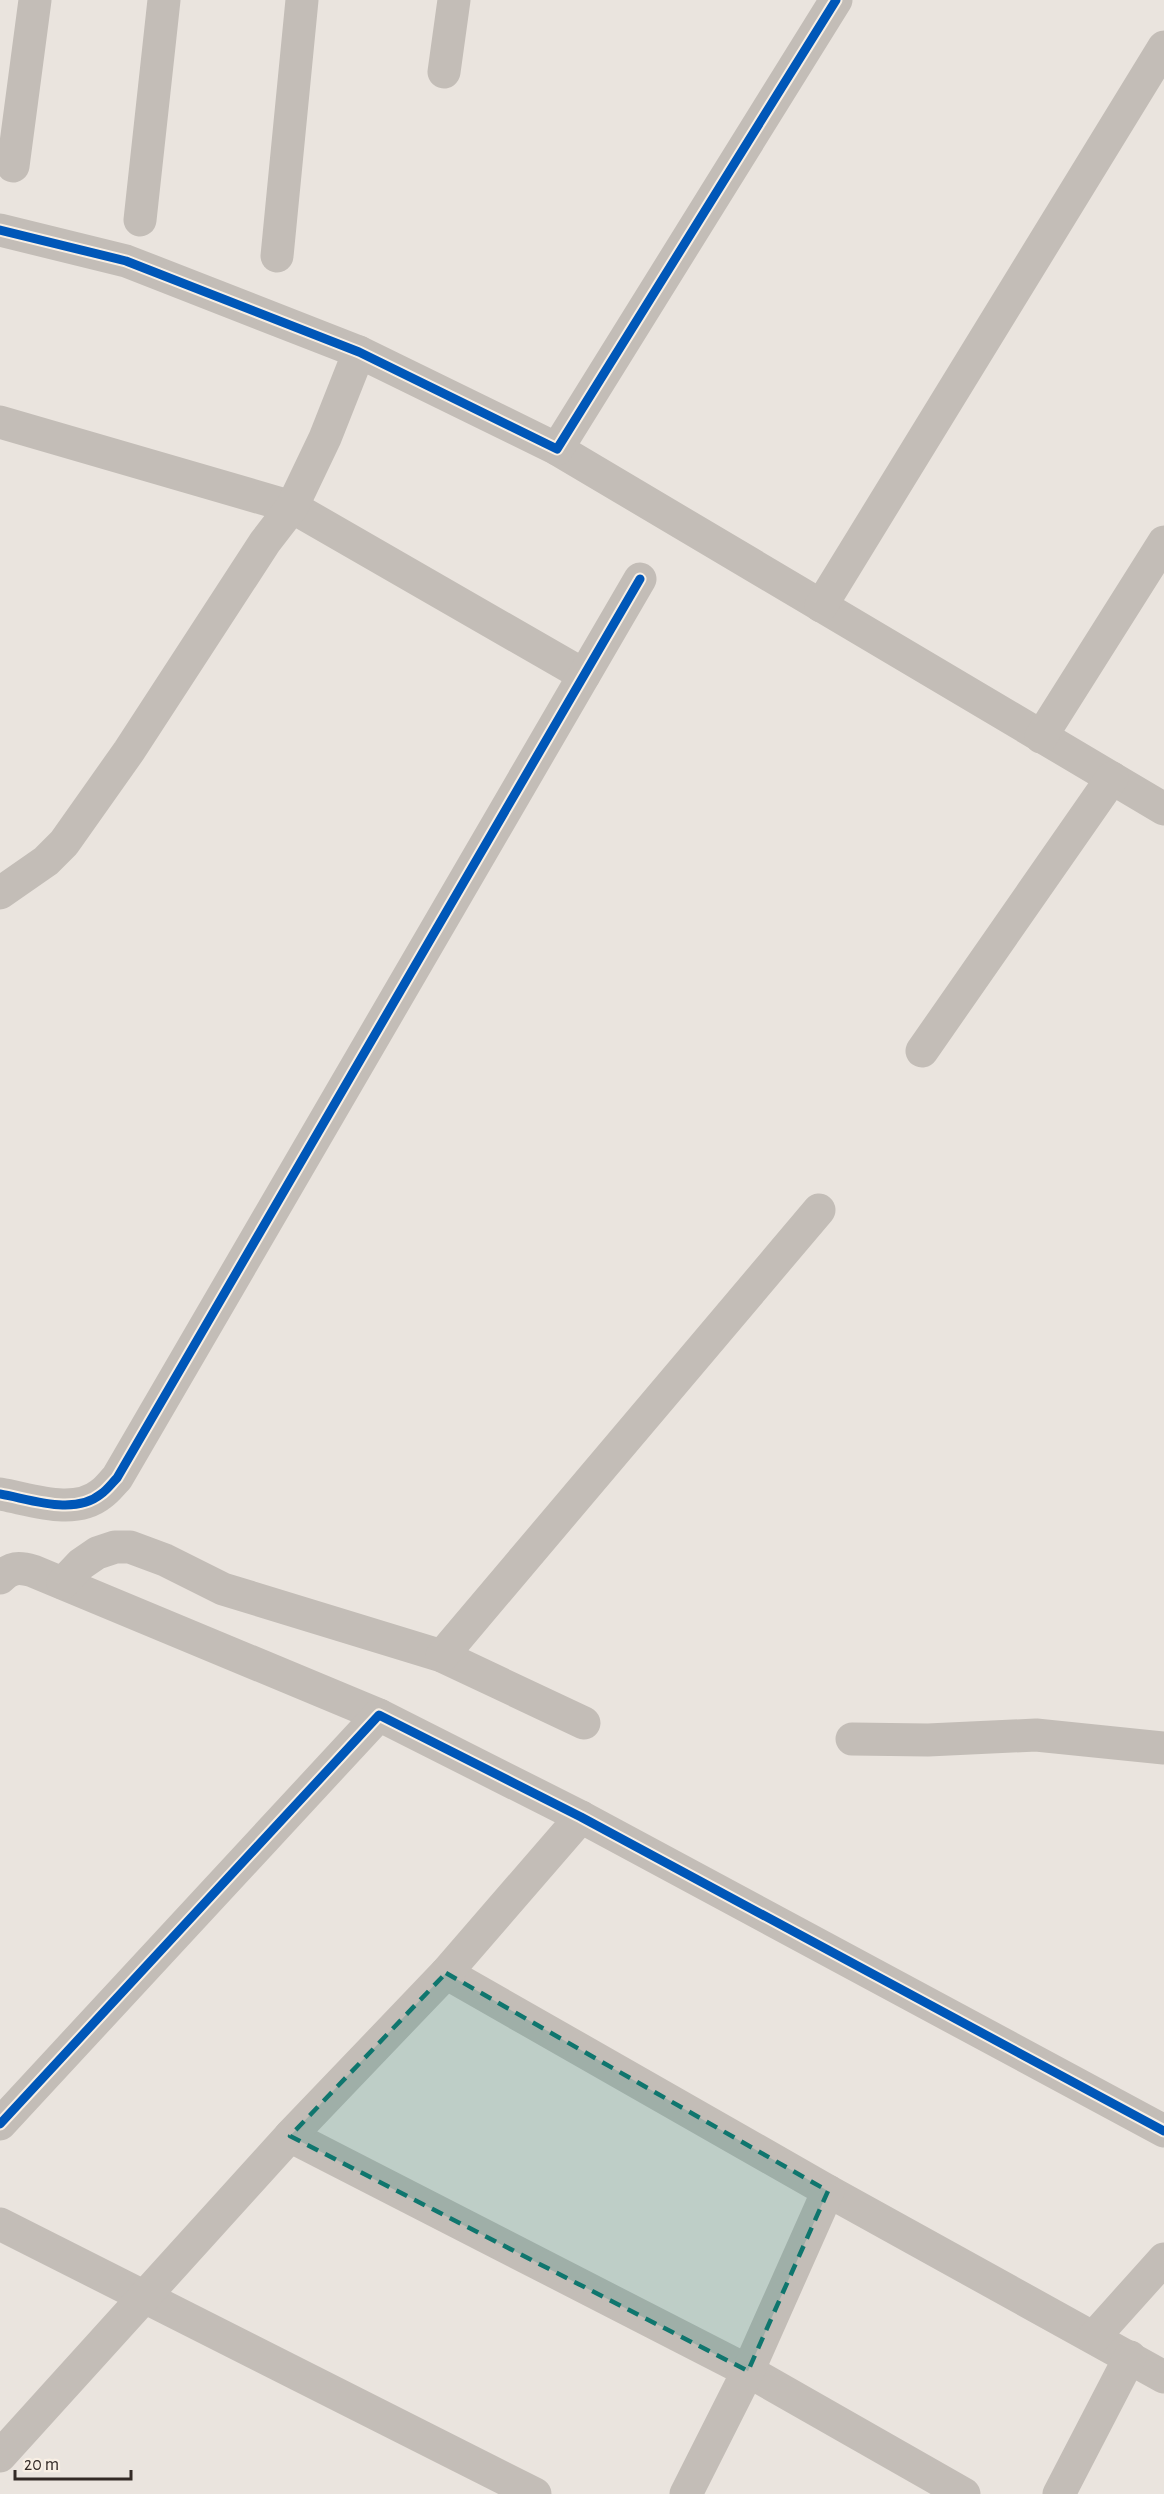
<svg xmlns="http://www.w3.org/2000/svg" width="1164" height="2494" font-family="'Alegreya Sans',sans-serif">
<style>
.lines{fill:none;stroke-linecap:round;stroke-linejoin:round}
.minor{stroke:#c3bdb7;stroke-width:33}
.cycleway-casing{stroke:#f8efe4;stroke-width:13}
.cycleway{stroke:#0057b8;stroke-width:9}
.marked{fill:#0f766e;fill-opacity:0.2;stroke:#0f766e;stroke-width:4.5;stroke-dasharray:12 8;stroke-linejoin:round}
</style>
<rect width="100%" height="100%" fill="#eae4de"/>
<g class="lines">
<g class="minor">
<path d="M444 72 454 0"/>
<path d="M13 166 35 0"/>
<path d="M140 220 164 0"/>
<path d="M0 230 126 261 359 352 557 449 1164 809"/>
<path d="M277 256 302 0"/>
<path d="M0 422 292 507 584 675"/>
<path d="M557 449 836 0"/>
<path d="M821 606 1164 47"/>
<path d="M1041 737 1164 542"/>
<path d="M0 893 46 861 64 843 129 751 265 542 292 507 325 438 359 352"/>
<path d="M922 1051 1112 778"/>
<path d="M0 1494C30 1499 74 1516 101 1494 107 1490 112 1483 117 1478L640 579"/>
<path d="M0 1578C11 1567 19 1567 33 1571L379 1715"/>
<path d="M63 1583 81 1564 97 1553 115 1547H130L165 1560 223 1589 442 1656 584 1723"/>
<path d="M442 1656 819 1210"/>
<path d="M852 1739 928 1740 1036 1735 1164 1748"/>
<path d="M446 1973 828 2191 1164 2377"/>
<path d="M0 2124 379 1715 581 1817 1164 2131"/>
<path d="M290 2136 748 2371 964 2494"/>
<path d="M0 2224 535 2494"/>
<path d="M1094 2337 1164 2259"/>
<path d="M0 2456 290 2136 446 1973 581 1817"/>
<path d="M686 2494 748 2371 828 2191"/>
<path d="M1059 2494 1130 2357"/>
</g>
<defs>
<g id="cycleway">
<path d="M0 230 126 261 359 352 557 449 836 0"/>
<path d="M0 1494C30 1499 74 1516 101 1494 107 1490 112 1483 117 1478L640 579"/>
<path d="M0 2124 379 1715 581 1817 1164 2131"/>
</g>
</defs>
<use href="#cycleway" class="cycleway-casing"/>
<use href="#cycleway" class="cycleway"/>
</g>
<path class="marked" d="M446 1973 828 2191 748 2371 290 2136Z"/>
<path d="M15 2470v9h116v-9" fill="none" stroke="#332a26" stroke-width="3"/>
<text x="24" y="2470" font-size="18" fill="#332a26" stroke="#f8efe4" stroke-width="4.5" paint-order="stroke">20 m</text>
</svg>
